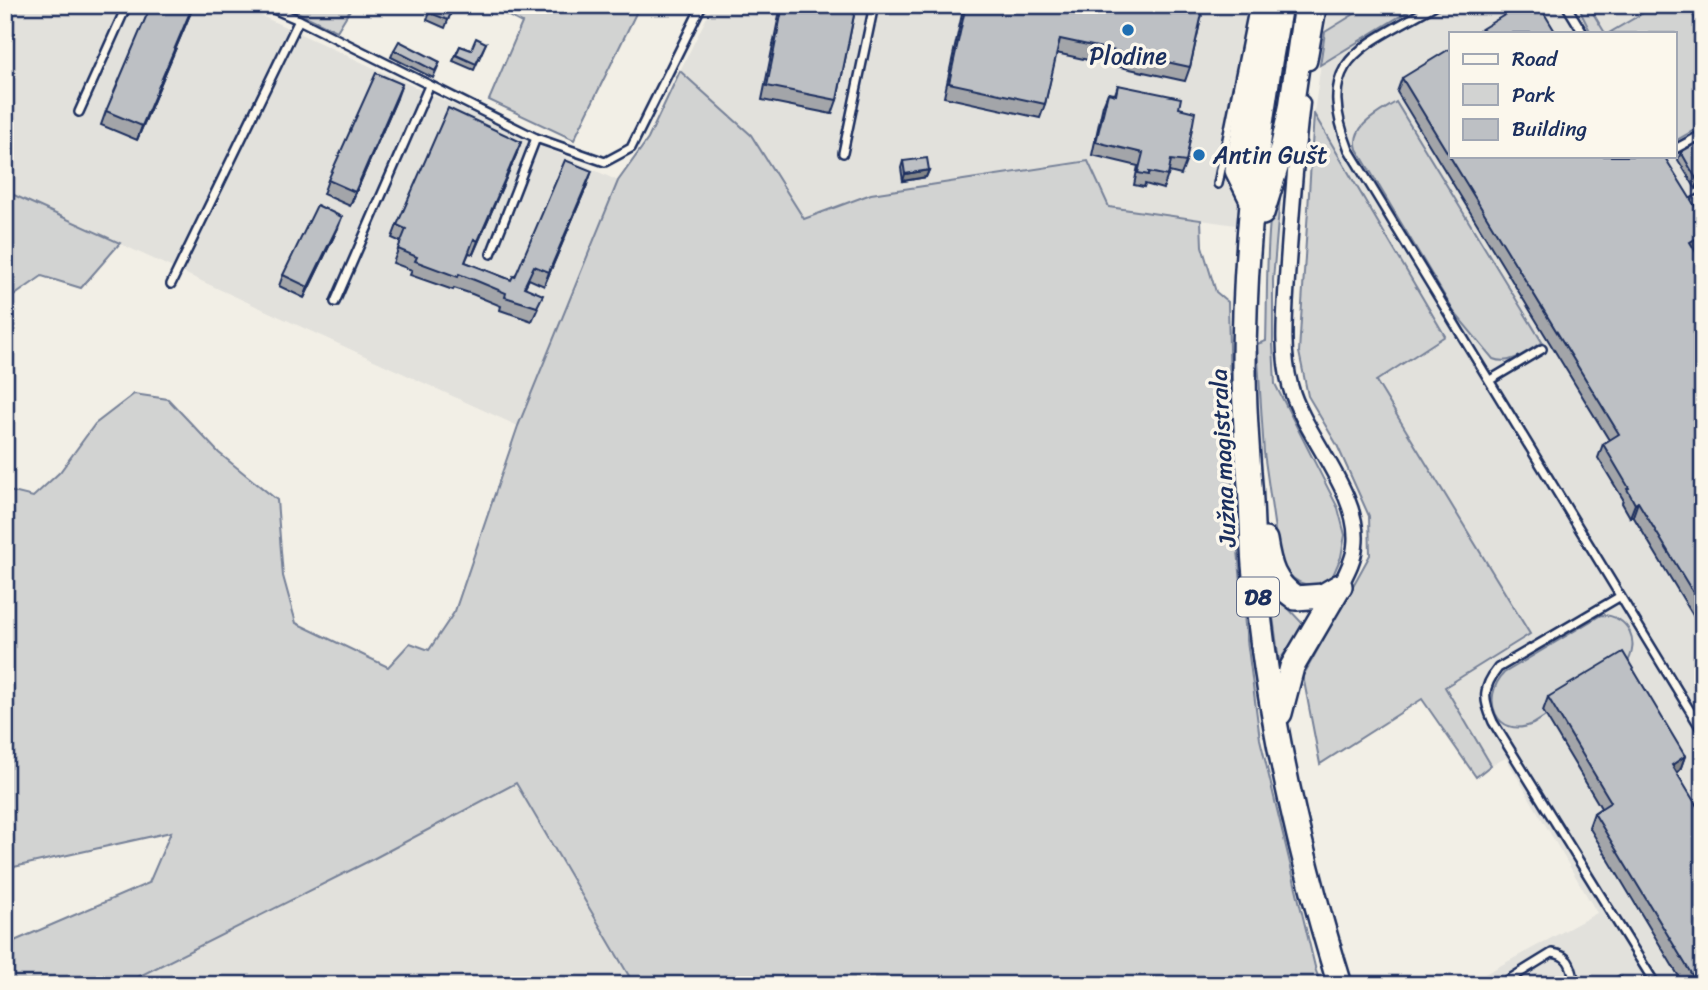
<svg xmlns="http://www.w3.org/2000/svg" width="1708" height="990" font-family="Sriracha,sans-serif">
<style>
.built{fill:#e2e1dc;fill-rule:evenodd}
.green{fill:#d2d3d2;stroke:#768198;stroke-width:2}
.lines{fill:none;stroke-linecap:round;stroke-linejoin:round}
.lane-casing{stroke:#1b2f5e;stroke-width:12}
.street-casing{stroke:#1b2f5e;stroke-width:19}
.primary-casing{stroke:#1b2f5e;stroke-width:28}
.lane{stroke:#fbf7ec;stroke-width:7}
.street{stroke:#fbf7ec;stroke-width:14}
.primary{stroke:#fbf7ec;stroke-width:23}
.wall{fill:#a3a5a9;stroke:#1b2f5e;stroke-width:2}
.shaded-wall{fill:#848689;stroke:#1b2f5e;stroke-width:2}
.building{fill:#bdc0c4;stroke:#1b2f5e;stroke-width:2}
.poi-dot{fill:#1f6fb2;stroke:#fbf7ec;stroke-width:2.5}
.labels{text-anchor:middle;stroke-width:7;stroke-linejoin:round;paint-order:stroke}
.shield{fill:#fbf7ec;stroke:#5e6b89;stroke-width:2}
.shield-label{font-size:23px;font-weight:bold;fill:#1b2f5e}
.poi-label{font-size:24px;fill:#1b2f5e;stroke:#fbf7ec}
.street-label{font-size:24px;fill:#1b2f5e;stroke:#fbf7ec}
</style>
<rect width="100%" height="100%" fill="#f2efe6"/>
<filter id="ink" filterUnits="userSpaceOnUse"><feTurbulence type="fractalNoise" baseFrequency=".0143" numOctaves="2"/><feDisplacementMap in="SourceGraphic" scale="14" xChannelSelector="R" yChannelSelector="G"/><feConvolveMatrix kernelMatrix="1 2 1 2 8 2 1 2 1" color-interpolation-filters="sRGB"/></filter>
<g filter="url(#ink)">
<g class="built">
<path d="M5 5H238L618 181 518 426 5 191Z"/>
<path d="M713 5H1273L1243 226 1109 207 1088 161 871 194 804 219 751 135 680 71Z"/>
<path d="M1329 5H1703V985H1465L1597 913 1506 758 1491 765 1445 687 1530 634 1376 381 1445 336 1314 114ZM1451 33H1675V156H1451Z"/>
<path d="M516 783 632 981 627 985H122L373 859Z"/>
</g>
<g class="green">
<path d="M282 5H353L337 31Z"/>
<path d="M488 5H640L574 140 489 100 522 23Z"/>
<path d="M1369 5H1418L1320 65 1325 32Z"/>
<path d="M1584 5H1588L1605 33H1591L1581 13Z"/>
<path d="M1657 5H1694L1693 15 1703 36V125L1675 141V33H1609Z"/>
<path d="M680 71 751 135 804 219 871 194 1088 161 1109 207 1201 220 1202 246 1216 292 1228 302 1232 486 1245 625 1260 739 1316 971 1321 985H627L632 981 516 783 373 859 122 985H5V945L149 883 171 832 5 869V490L33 497 60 472 95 424 134 394 168 399 219 453 277 500 283 576 296 623 388 667 410 643 429 650 455 611 518 426 618 181 648 139Z"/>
<path d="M1396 102 1542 342C1527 351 1511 366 1493 359L1454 312 1357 149C1350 126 1379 113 1396 102Z"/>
<path d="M1314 114 1445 336 1376 381 1530 634 1445 687 1491 765 1476 777 1422 699 1320 764 1303 676 1370 555 1369 516 1337 445 1308 396 1299 352Z"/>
<path d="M1284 149 1273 280V344L1275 384 1338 508 1345 535 1341 557 1331 580C1306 592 1290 582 1279 558L1264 453 1257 344 1266 341C1268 277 1264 211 1284 149Z"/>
<path d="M5 191 120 243 81 288 42 276 5 302Z"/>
<path d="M1269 588 1304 625 1279 661Z"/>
<path d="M1601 615C1629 615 1641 642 1626 665L1533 724C1496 740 1480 698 1504 673Z"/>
</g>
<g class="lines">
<defs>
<g id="lane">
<path d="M264 5 299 20 536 138 605 162 631 148 702 5"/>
<path d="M1435 5C1365 47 1312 56 1349 150L1703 732"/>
<path d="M1566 5 1583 33"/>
<path d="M79 112 127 5"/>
<path d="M1675 149 1703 134"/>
<path d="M843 153 874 5"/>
<path d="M1218 184 1254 5"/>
<path d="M1689 205 1703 197"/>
<path d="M491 254 536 138"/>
<path d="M171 284 299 20"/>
<path d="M335 302 429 86"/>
<path d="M1490 380 1542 349"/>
<path d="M1619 597 1498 668C1482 688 1483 700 1493 722L1656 985"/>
<path d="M1500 985 1552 953C1568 955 1571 964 1574 979L1566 985"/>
</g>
<g id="street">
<path d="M1309 62 1319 5"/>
<path d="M1302 103C1295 161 1291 219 1287 278 1285 313 1281 351 1290 385 1303 435 1362 494 1355 546 1354 560 1346 574 1340 586"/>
</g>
<g id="primary">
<path d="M1280 5C1258 123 1244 249 1244 369 1244 408 1247 447 1250 485 1252 512 1252 538 1254 565 1266 707 1298 849 1340 985"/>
<path d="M1252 200 1237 170 1262 23"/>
<path d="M1262 213 1283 145 1291 108 1306 5"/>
<path d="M1265 540C1269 565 1273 583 1296 598L1323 596 1340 586"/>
<path d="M1280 713 1292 667 1339 587"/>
</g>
</defs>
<use href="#lane" class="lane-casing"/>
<use href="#street" class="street-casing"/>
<use href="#primary" class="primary-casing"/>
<use href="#lane" class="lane"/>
<use href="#street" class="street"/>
<use href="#primary" class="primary"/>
</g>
<g class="wall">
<path d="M433 5 452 10 445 28 427 20Z"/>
<path d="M781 5H856L837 100 832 114 762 100Z"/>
<path d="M964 5H1204L1190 67 1185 81 1056 53 1045 104 1040 118 944 97Z"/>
<path d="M191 12 137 140 101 125 106 111Z"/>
<path d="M486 43 474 70 453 61 460 46 471 50Z"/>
<path d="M394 50 440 62 433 78 391 57Z"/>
<path d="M1402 78 1703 219V245L1695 250 1703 264V632L1633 516 1630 517 1622 503 1623 499 1598 458 1603 444 1609 440 1397 92Z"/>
<path d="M1118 85 1179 108 1186 162 1181 175 1169 172 1163 189 1145 184 1144 187 1134 185 1138 166 1092 155 1103 105 1108 93 1115 94Z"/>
<path d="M397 98 350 206 323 194 328 180Z"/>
<path d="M1703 149V185L1696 189 1678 160 1681 152Z"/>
<path d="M516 155 473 254 469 253 465 262 511 280 587 185 544 286 529 279 525 287 538 308 532 321 500 310 501 306 472 294 454 288 453 290 410 275 412 270 393 263 401 242 392 238 397 225Z"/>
<path d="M903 161 929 170 926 177 903 181 901 168Z"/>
<path d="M338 228 304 298 279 286 283 275Z"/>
<path d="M1548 697 1685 756 1680 770 1677 773 1703 985H1684L1589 827 1594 813 1601 808 1543 711Z"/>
</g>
<g class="shaded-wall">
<path d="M194 5 191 12 137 140 142 126Z"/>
<path d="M402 84 397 98 350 206 355 192Z"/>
<path d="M521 142 516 155 473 254 478 241Z"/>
<path d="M929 170 926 177 903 181 905 174Z"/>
<path d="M592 171 587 185 544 286 549 272Z"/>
<path d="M1703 179V185L1696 189 1698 182Z"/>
<path d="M342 217 338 228 304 298 308 287Z"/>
<path d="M1703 234V245L1685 256 1690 242Z"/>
<path d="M1638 502 1633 516 1630 517 1635 504Z"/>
<path d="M1685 756 1680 770 1667 779 1672 765Z"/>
</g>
<g class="building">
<path d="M151 5H193L142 126 106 111Z"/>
<path d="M433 5H440L452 10 448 20 430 13Z"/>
<path d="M783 5H856L837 100 767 86Z"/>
<path d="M966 5H1204L1190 67 1060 39 1045 104 949 83Z"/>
<path d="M1521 5H1539L1556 33H1475Z"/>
<path d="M476 38 486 43 476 64 456 55 460 46 471 50Z"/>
<path d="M399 41 440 62 435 71 394 50Z"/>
<path d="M1451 48V156H1664L1703 219V234L1690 242 1703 264V609L1638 502 1635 504 1627 489 1629 488 1603 444 1619 434 1402 78Z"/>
<path d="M376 73 402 84 355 192 328 180Z"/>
<path d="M1118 85 1181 98 1179 108 1195 112 1186 162 1171 160 1168 176 1149 172V175L1138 173 1143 153 1096 142 1108 93 1116 95Z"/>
<path d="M448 108 521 142 478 241 474 239 465 262 511 280 513 276 515 277 565 160 592 171 549 272 534 266 524 287 543 295 537 307 505 297 506 293 477 281 459 274 458 277 415 261 417 257 398 249 406 229 397 225Z"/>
<path d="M1699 142 1703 149V179L1698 182 1681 152Z"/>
<path d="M927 158 929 170 905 174 903 161Z"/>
<path d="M317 205 342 217 308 287 283 275Z"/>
<path d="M1623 652 1685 756 1672 765 1703 816V985H1698L1594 813 1611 802 1548 697Z"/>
<path d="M1620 975 1626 985H1604Z"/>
</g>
</g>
<g class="poi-dot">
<circle cx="1128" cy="30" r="7"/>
<circle cx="1199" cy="155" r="7"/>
</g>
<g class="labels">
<rect class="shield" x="1237" y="577.5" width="42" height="39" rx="5"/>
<g class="shield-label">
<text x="1258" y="605">D8</text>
</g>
<g class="poi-label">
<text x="1128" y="64">Plodine</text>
<text x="1213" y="163" text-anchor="start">Antin Gušt</text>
</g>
<g class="street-label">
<text transform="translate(1223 458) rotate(-93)" y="8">Južna magistrala</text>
</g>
</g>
<rect width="1708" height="990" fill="none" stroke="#fbf7ec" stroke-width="28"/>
<rect x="14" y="14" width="1680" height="962" fill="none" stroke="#1b2f5e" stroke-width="2.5" filter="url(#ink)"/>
<rect x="1449" y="32" width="228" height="126" fill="#fbf7ec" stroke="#a1a7b3" stroke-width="2"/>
<rect x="1463" y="54" width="35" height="10" fill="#fbf7ec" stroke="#a1a7b3" stroke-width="2"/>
<text x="1512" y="66" font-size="21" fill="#1b2f5e">Road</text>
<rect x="1463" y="84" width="35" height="21" fill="#d2d3d2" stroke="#a1a7b3" stroke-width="2"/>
<text x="1512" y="102" font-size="21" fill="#1b2f5e">Park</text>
<rect x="1463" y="119" width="35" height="21" fill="#bdc0c4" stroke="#a1a7b3" stroke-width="2"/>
<text x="1512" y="136" font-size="21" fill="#1b2f5e">Building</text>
</svg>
